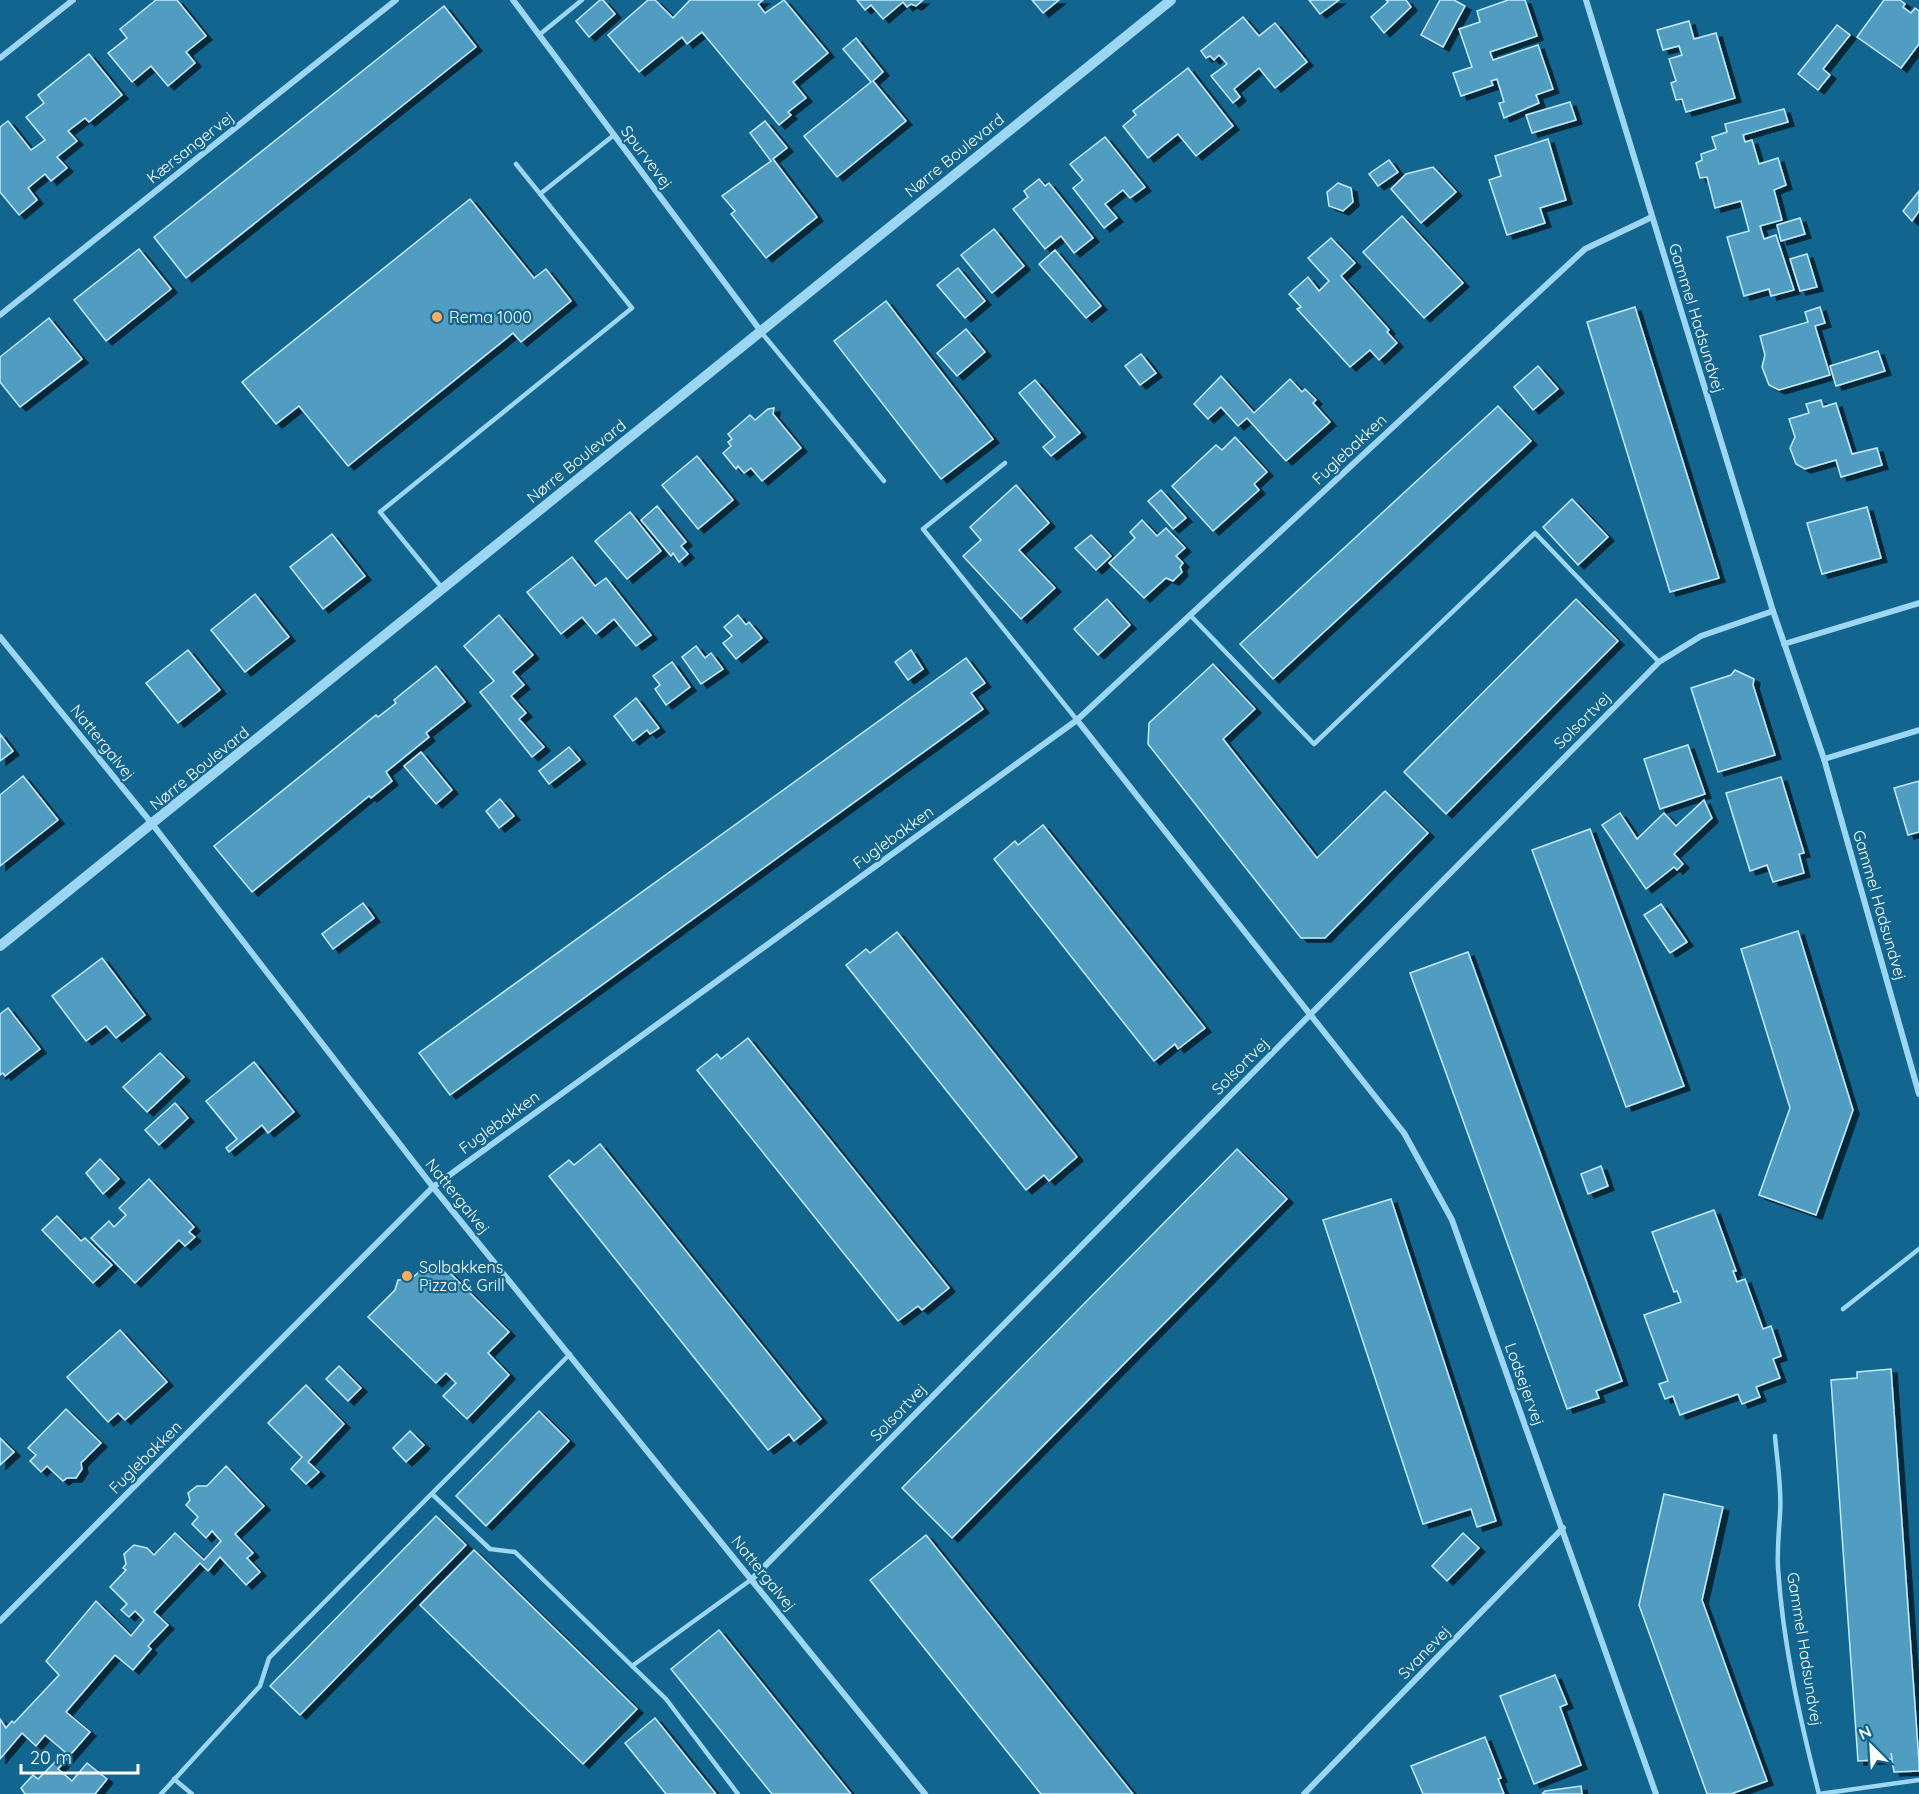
<svg xmlns="http://www.w3.org/2000/svg" width="1919" height="1794" font-family="Quicksand,sans-serif">
<style>
.building{fill:#519cc1;stroke:#c4eafd;stroke-width:1.5;filter:url(#shadow)}
.lines{fill:none;stroke-linecap:round;stroke-linejoin:round}
.service{stroke:#9dd6f2;stroke-width:4.5}
.minor{stroke:#9dd6f2;stroke-width:6}
.tertiary{stroke:#9dd6f2;stroke-width:10}
.poi-dot{fill:#ffac5d;stroke:#12658f;stroke-width:2}
.labels{text-anchor:middle;stroke-width:4.5;stroke-linejoin:round;paint-order:stroke}
.street-label{font-size:16px;fill:#fff;stroke:#12658f}
.poi-label{font-size:16px;fill:#fff;stroke:#12658f;text-anchor:start}
</style>
<defs>
<filter id="shadow"><feDropShadow dx="6" dy="4" stdDeviation="0" flood-color="#0009"/></filter>
</defs>
<rect width="100%" height="100%" fill="#12658f"/>
<g class="building">
<path d="M156 0H177L206 36 186 52 195 63 168 86 151 66 132 82 108 53 127 38 120 29Z"/>
<path d="M600 0H603L615 14 589 37 576 21Z"/>
<path d="M648 0H655L673 18 690 0H763L758 4 765 13 784 0 828 53 793 82 806 98 788 112 791 115 779 125 702 32 687 44 682 37 639 72 608 35Z"/>
<path d="M857 0H923L916 6 911 4 907 7 903 2 883 19 871 5 865 10Z"/>
<path d="M1032 0H1059L1043 13Z"/>
<path d="M1309 0H1339L1320 14Z"/>
<path d="M1386 0H1406L1411 7 1384 33 1371 17 1388 2Z"/>
<path d="M1440 0H1454L1465 6 1443 47 1421 35Z"/>
<path d="M1508 0H1525L1537 36 1490 52 1493 60 1538 45 1553 89 1536 95 1539 103 1504 118 1499 103 1504 102 1497 79 1491 81 1493 85 1461 96 1453 73 1472 67 1459 29 1480 22 1477 11Z"/>
<path d="M1884 0H1900L1905 4 1903 7 1911 13 1915 8 1919 11V44L1901 68 1857 37Z"/>
<path d="M444 6 476 47 186 278 154 237Z"/>
<path d="M1243 17 1259 36 1275 23 1307 62 1275 88 1259 68 1234 89 1240 97 1233 103 1211 76 1227 64 1219 55 1214 60 1210 56 1206 58 1201 51Z"/>
<path d="M1689 21 1694 39 1716 33 1735 98 1686 112 1682 99 1676 100 1671 83 1676 81 1669 59 1682 55 1679 46 1663 50 1657 30Z"/>
<path d="M1837 25 1850 35 1823 69 1830 75 1818 90 1798 74Z"/>
<path d="M856 38 883 72 873 81 906 121 837 177 804 136 871 82 843 49Z"/>
<path d="M89 54 122 95 89 122 85 118 68 131 77 141 57 157 67 168 51 181 45 174 28 188 37 200 19 215 0 192V127L8 121 31 150 45 140 26 117 44 103 38 95Z"/>
<path d="M1188 68 1233 126 1196 156 1178 134 1148 158 1123 126 1136 115 1133 111Z"/>
<path d="M1570 102 1576 120 1532 133 1526 115Z"/>
<path d="M1784 109 1788 122 1743 135 1745 142 1752 140 1759 164 1778 158 1786 185 1774 190 1782 220 1760 226 1764 239 1776 235 1794 290 1771 296 1769 289 1744 296 1727 237 1749 231 1741 201 1715 208 1707 177 1700 178 1696 163 1702 160 1701 154 1716 149 1712 137 1727 132 1725 124Z"/>
<path d="M765 121 787 148 773 159 817 217 766 258 731 214 735 211 722 196 771 161 750 133Z"/>
<path d="M1105 137 1145 187 1130 198 1123 190 1105 204 1117 218 1104 228 1073 188 1083 180 1070 164Z"/>
<path d="M1548 139 1566 200 1540 208 1545 223 1507 235 1489 180 1501 176 1495 156Z"/>
<path d="M1389 160 1398 172 1378 186 1369 174Z"/>
<path d="M1433 167 1456 192 1421 223 1391 189 1406 174Z"/>
<path d="M1039 179 1045 186 1049 183 1093 238 1074 253 1061 236 1045 249 1013 209 1028 197 1024 191Z"/>
<path d="M1338 183 1351 188 1353 202 1343 211 1329 206 1327 192Z"/>
<path d="M1919 191V211L1912 221 1903 211Z"/>
<path d="M470 199 534 278 546 269 571 301 521 342 513 333 348 466 299 406 276 424 242 382Z"/>
<path d="M1402 216 1463 283 1424 318 1363 252Z"/>
<path d="M1800 218 1805 234 1781 241 1777 225Z"/>
<path d="M994 229 1024 266 992 293 961 255Z"/>
<path d="M1331 238 1355 263 1341 276 1389 330 1387 332 1397 343 1379 360 1370 350 1350 367 1297 309 1301 307 1289 294 1308 277 1319 291 1329 281 1308 258Z"/>
<path d="M139 249 171 289 106 341 74 300Z"/>
<path d="M1055 250 1101 306 1086 318 1039 264Z"/>
<path d="M1807 254 1817 287 1800 291 1790 259Z"/>
<path d="M958 268 985 301 965 318 937 285Z"/>
<path d="M886 301 993 439 941 479 834 341Z"/>
<path d="M1635 307 1719 578 1670 592 1587 322Z"/>
<path d="M1820 307 1825 323 1815 326 1830 375 1779 390 1769 385 1762 367 1765 355 1760 336 1808 322 1805 312Z"/>
<path d="M49 318 82 359 20 407 0 382V357Z"/>
<path d="M966 329 985 352 957 376 937 353Z"/>
<path d="M1878 351 1885 371 1836 386 1830 366Z"/>
<path d="M1141 354 1156 373 1140 385 1125 366Z"/>
<path d="M1538 366 1558 389 1533 410 1514 387Z"/>
<path d="M1221 376 1254 413 1290 379 1302 392 1305 389 1316 400 1313 403 1330 422 1286 461 1247 418 1238 426 1221 407 1208 419 1194 404Z"/>
<path d="M1035 380 1080 433 1051 456 1043 447 1055 437 1019 393Z"/>
<path d="M1821 400 1823 407 1836 403 1852 454 1877 448 1882 465 1841 477 1836 460 1805 469 1796 464 1790 448 1795 437 1789 419 1809 413 1806 404Z"/>
<path d="M1498 406 1531 441 1273 679 1240 644Z"/>
<path d="M774 408 773 414 801 448 762 481 751 468 744 473 738 466 736 469 723 453 731 446 728 442 732 439 728 434 750 415 755 420 768 409Z"/>
<path d="M1235 437 1267 472 1254 484 1259 490 1213 531 1172 486 1216 445 1222 450Z"/>
<path d="M697 456 733 500 698 529 662 485Z"/>
<path d="M1016 485 1049 523 1019 550 1055 588 1021 619 963 556 981 540 970 527Z"/>
<path d="M1161 490 1186 518 1173 529 1148 501Z"/>
<path d="M1572 499 1608 537 1578 565 1543 527Z"/>
<path d="M657 506 686 542 681 546 688 554 679 562 673 553 671 556 641 520Z"/>
<path d="M1867 507 1881 558 1822 574 1807 523Z"/>
<path d="M630 512 661 551 627 579 595 541Z"/>
<path d="M1142 520 1157 536 1166 528 1185 548 1176 556 1183 563 1180 567 1182 572 1173 581 1166 578 1144 598 1109 563 1135 538 1130 532Z"/>
<path d="M332 534 365 576 323 609 290 567Z"/>
<path d="M1091 535 1111 556 1096 570 1075 548Z"/>
<path d="M572 557 595 586 606 578 651 635 636 646 614 619 596 634 582 617 561 634 527 592Z"/>
<path d="M255 594 289 637 245 672 211 630Z"/>
<path d="M1107 599 1130 625 1098 655 1074 629Z"/>
<path d="M1576 599 1618 641 1446 814 1404 772Z"/>
<path d="M499 615 533 655 513 672 524 685 511 696 526 713 519 719 544 747 532 757 480 692 494 681 464 646Z"/>
<path d="M738 615 746 625 749 622 762 638 736 659 723 643 732 636 724 627Z"/>
<path d="M696 646 705 658 711 653 723 669 701 684 682 657Z"/>
<path d="M188 650 220 690 178 723 146 683Z"/>
<path d="M911 650 923 669 908 680 895 662Z"/>
<path d="M966 658 985 683 971 693 983 709 450 1095 419 1053Z"/>
<path d="M672 662 690 687 666 705 655 689 660 685 653 676Z"/>
<path d="M1213 664 1255 709 1223 739 1317 858 1385 791 1428 833 1325 938H1301L1148 744 1149 723Z"/>
<path d="M436 666 465 702 426 733 429 737 386 772 392 781 371 798 369 796 252 892 214 846 376 715 378 717 396 703 394 700Z"/>
<path d="M1735 670 1754 679 1753 685 1775 755 1718 772 1691 688 1731 675Z"/>
<path d="M636 698 659 728 650 734 647 730 633 741 614 716Z"/>
<path d="M0 734 13 751 0 761Z"/>
<path d="M1688 745 1705 794 1660 809 1644 759Z"/>
<path d="M569 747 580 760 549 784 539 771Z"/>
<path d="M421 752 452 790 436 804 404 766Z"/>
<path d="M23 776 58 820 0 866V795Z"/>
<path d="M1781 777 1804 853 1799 854 1804 873 1773 882 1767 865 1750 871 1726 793Z"/>
<path d="M1919 781V832L1908 835 1894 788Z"/>
<path d="M500 799 514 816 499 828 486 811Z"/>
<path d="M1704 800 1712 818 1674 854 1683 864 1677 870 1674 867 1646 889 1602 825 1620 813 1637 839 1664 813 1676 826Z"/>
<path d="M1043 825 1205 1028 1178 1049 1175 1044 1154 1061 994 859 1015 841 1018 845Z"/>
<path d="M1590 829 1684 1086 1626 1107 1532 850Z"/>
<path d="M363 903 374 918 333 949 322 934Z"/>
<path d="M1661 904 1687 942 1670 953 1644 915Z"/>
<path d="M1798 931 1853 1110 1816 1215 1759 1195 1790 1108 1741 949Z"/>
<path d="M897 932 1077 1157 1049 1181 1044 1175 1026 1190 846 965 866 949 870 953Z"/>
<path d="M1468 952 1622 1381 1596 1391 1599 1398 1567 1409 1410 973Z"/>
<path d="M102 958 145 1015 116 1038 106 1026 86 1041 52 996Z"/>
<path d="M8 1008 40 1049 5 1076 3 1073 0 1075V1014Z"/>
<path d="M748 1038 949 1288 922 1310 918 1306 898 1321 697 1070 717 1054 721 1059Z"/>
<path d="M160 1053 184 1077 147 1112 123 1087Z"/>
<path d="M254 1062 294 1112 268 1133 262 1125 229 1152 226 1148 237 1139 206 1101Z"/>
<path d="M175 1103 188 1118 159 1145 145 1130Z"/>
<path d="M600 1144 821 1419 794 1441 789 1434 768 1450 549 1176 569 1160 574 1165Z"/>
<path d="M1237 1149 1287 1199 952 1538 902 1488Z"/>
<path d="M100 1159 119 1179 103 1194 86 1173Z"/>
<path d="M1601 1166 1608 1186 1588 1194 1581 1174Z"/>
<path d="M149 1179 194 1227 189 1232 195 1237 185 1246 179 1240 135 1283 91 1238 109 1221 114 1227 126 1215 119 1208Z"/>
<path d="M1391 1199 1496 1521 1477 1527 1471 1509 1423 1524 1323 1220Z"/>
<path d="M1714 1210 1736 1271H1733L1737 1282 1745 1279 1763 1329 1771 1326 1781 1356 1773 1359 1780 1378 1756 1387 1760 1397 1742 1404 1738 1394 1680 1415 1673 1396 1665 1399 1659 1384 1668 1381 1644 1315 1681 1302 1677 1291 1674 1292 1652 1232Z"/>
<path d="M57 1216 81 1241 85 1238 112 1265 93 1283 42 1230Z"/>
<path d="M443 1266 509 1332 488 1353 509 1375 467 1419 443 1396 456 1383 446 1373 436 1383 368 1317 395 1290 398 1280 411 1279 420 1271 435 1274Z"/>
<path d="M120 1330 167 1382 125 1420 118 1413 108 1422 67 1377Z"/>
<path d="M339 1366 361 1388 348 1401 326 1379Z"/>
<path d="M1891 1369 1919 1762V1771L1894 1772 1891 1753 1892 1759 1858 1761 1831 1380 1857 1378V1372Z"/>
<path d="M306 1385 344 1424 308 1462 319 1472 306 1484 291 1469 302 1457 268 1423Z"/>
<path d="M66 1409 101 1443 81 1463 82 1469 76 1478H67L63 1481 47 1466 41 1472 30 1461 36 1455 28 1448Z"/>
<path d="M539 1411 569 1441 486 1526 456 1496Z"/>
<path d="M410 1431 424 1445 406 1462 393 1448Z"/>
<path d="M0 1438 14 1452 0 1465Z"/>
<path d="M226 1466 264 1506 235 1534 253 1553 247 1558 260 1572 246 1585 220 1557 208 1571 200 1563 154 1612 168 1625 148 1646 151 1649 133 1670 115 1655 66 1712 90 1732 58 1769 72 1781 87 1763 107 1779 95 1794H25L21 1788 33 1775 38 1779 65 1752 45 1735 36 1746 22 1733 0 1759V1719L6 1728 12 1721 14 1723 59 1675 46 1661 96 1601 131 1636 144 1620 135 1611 129 1617 121 1610 127 1604 110 1587 126 1570 123 1568 126 1564 124 1554 134 1545 147 1548 154 1555 175 1533 204 1560 221 1541 212 1531 206 1538 192 1524 198 1517 186 1505 190 1500 188 1493 197 1486H207Z"/>
<path d="M1664 1494 1723 1507 1702 1600 1767 1781 1731 1794H1707L1639 1605Z"/>
<path d="M436 1516 466 1545 300 1715 270 1686Z"/>
<path d="M1463 1533 1479 1548 1447 1581 1432 1566Z"/>
<path d="M926 1535 1133 1794H1041L870 1580Z"/>
<path d="M474 1550 637 1709 583 1764 420 1605Z"/>
<path d="M719 1630 851 1794H772L671 1669Z"/>
<path d="M1555 1675 1567 1704 1560 1707 1581 1765 1534 1784 1500 1696Z"/>
<path d="M655 1718 716 1794H666L625 1743Z"/>
<path d="M1485 1737 1501 1778 1498 1779 1504 1794H1423L1411 1766Z"/>
<path d="M1581 1786 1582 1794H1542L1545 1791Z"/>
</g>
<g class="lines">
<g class="service">
<path d="M539 35 582 0"/>
<path d="M540 194 614 135"/>
<path d="M761 332 884 481"/>
<path d="M1005 463 923 529 1077 720"/>
<path d="M443 589 380 512 632 308 516 164"/>
<path d="M1190 615 1314 744 1535 533 1659 662"/>
<path d="M1843 1309 1919 1249"/>
<path d="M1775 1436C1777 1461 1782 1488 1780 1514 1779 1532 1777 1549 1778 1568 1783 1644 1800 1720 1819 1794"/>
<path d="M432 1494 490 1549 515 1552 666 1699 738 1794"/>
<path d="M632 1666 752 1579"/>
<path d="M174 1779 192 1794"/>
<path d="M161 1794 260 1686 269 1658 570 1354"/>
<path d="M1819 1794 1919 1780"/>
</g>
<g class="minor">
<path d="M513 0 760 330"/>
<path d="M1586 0 1773 611 1824 759 1919 1094"/>
<path d="M0 58 73 0"/>
<path d="M0 315 396 0"/>
<path d="M0 637 153 825 433 1187 925 1794"/>
<path d="M1784 644 1919 603"/>
<path d="M1077 720 1404 1133 1452 1220 1656 1794"/>
<path d="M1824 759 1919 730"/>
<path d="M752 1579 1659 662 1701 636 1773 611"/>
<path d="M0 1621 433 1187 1077 720 1585 249 1652 217"/>
<path d="M1304 1794 1563 1528"/>
</g>
<path class="tertiary" d="M0 946 1171 0"/>
</g>
<g class="poi-dot">
<circle cx="437" cy="317" r="6"/>
<circle cx="407" cy="1276" r="6"/>
</g>
<g class="labels">
<g class="street-label">
<text transform="translate(190 147) rotate(-38)" y="6">Kærsangervej</text>
<text transform="translate(954 155) rotate(-39)" y="6">Nørre Boulevard</text>
<text transform="translate(647 157) rotate(53)" y="6">Spurvevej</text>
<text transform="translate(1697 318) rotate(73)" y="6">Gammel Hadsundvej</text>
<text transform="translate(1349 449) rotate(-43)" y="6">Fuglebakken</text>
<text transform="translate(576 461) rotate(-39)" y="6">Nørre Boulevard</text>
<text transform="translate(1582 720) rotate(-45)" y="6">Solsortvej</text>
<text transform="translate(103 742) rotate(51)" y="6">Nattergalvej</text>
<text transform="translate(199 768) rotate(-39)" y="6">Nørre Boulevard</text>
<text transform="translate(893 837) rotate(-36)" y="6">Fuglebakken</text>
<text transform="translate(1880 905) rotate(74)" y="6">Gammel Hadsundvej</text>
<text transform="translate(1240 1066) rotate(-45)" y="6">Solsortvej</text>
<text transform="translate(499 1122) rotate(-36)" y="6">Fuglebakken</text>
<text transform="translate(458 1196) rotate(51)" y="6">Nattergalvej</text>
<text transform="translate(1525 1384) rotate(70)" y="6">Lodsejervej</text>
<text transform="translate(898 1412) rotate(-46)" y="6">Solsortvej</text>
<text transform="translate(145 1457) rotate(-45)" y="6">Fuglebakken</text>
<text transform="translate(764 1573) rotate(51)" y="6">Nattergalvej</text>
<text transform="translate(1805 1649) rotate(81)" y="6">Gammel Hadsundvej</text>
<text transform="translate(1424 1652) rotate(-46)" y="6">Svanevej</text>
</g>
<g class="poi-label">
<text x="449" y="323">Rema 1000</text>
<text x="419" y="1273">Solbakkens<tspan x="419" dy="18">Pizza &amp; Grill</tspan></text>
</g>
</g>
<g transform="translate(1871 1746) rotate(336)" stroke="#12658f" stroke-width="4.5" paint-order="stroke">
<path d="M0-4.5L10 22L0 15L-10 22Z" fill="#ffffff"/>
<text y="-9" font-size="16" font-weight="bold" text-anchor="middle" fill="#ffffff">N</text>
</g>
<path d="M21 1764v9h117v-9" fill="none" stroke="#ffffff" stroke-width="3"/>
<text x="30" y="1764" font-size="18" fill="#ffffff" stroke="#12658f" stroke-width="4.5" paint-order="stroke">20 m</text>
</svg>
